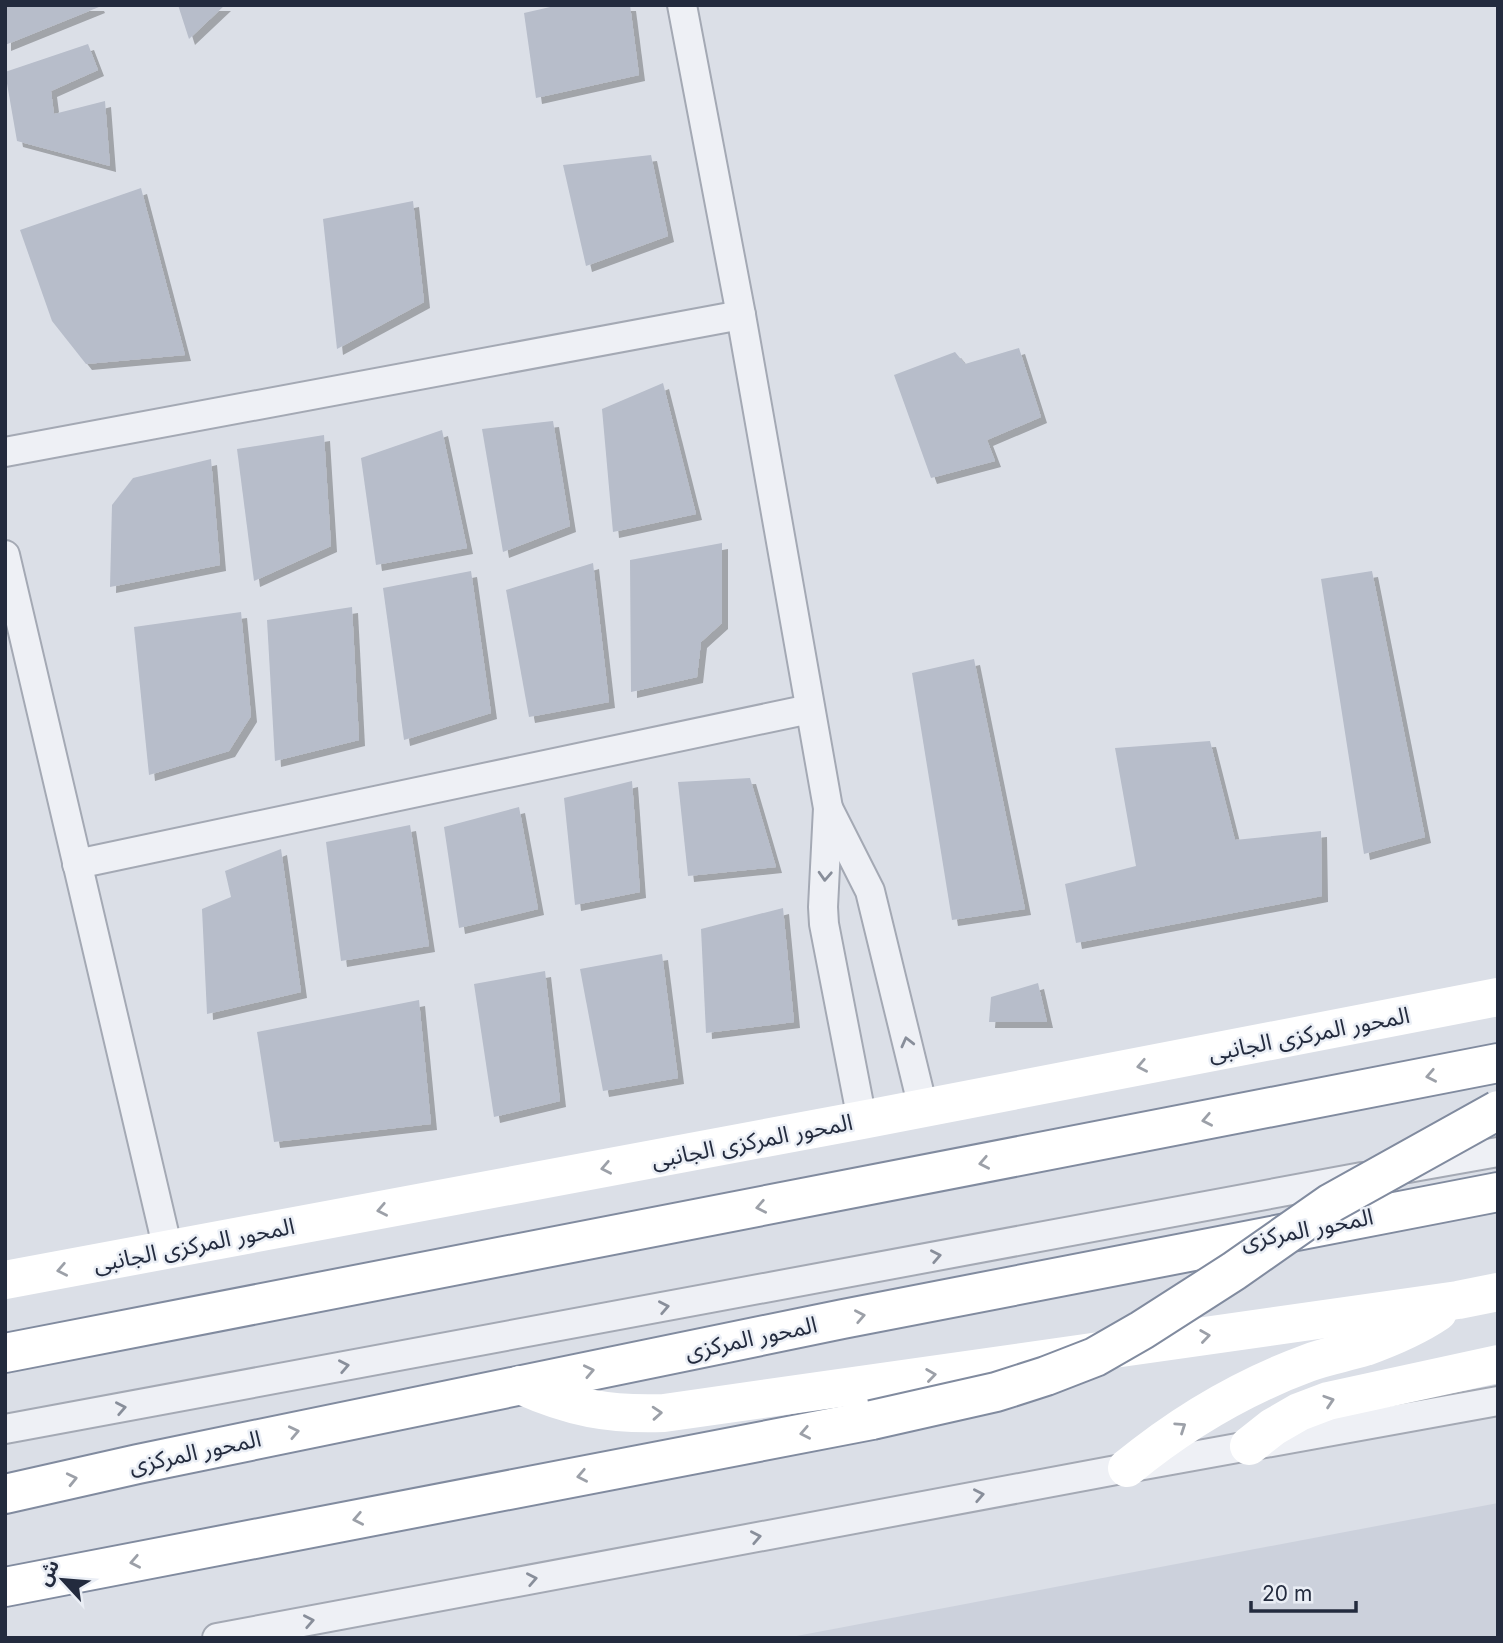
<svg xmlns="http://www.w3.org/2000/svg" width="1503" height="1643" font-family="Inter,'Noto Sans Arabic',sans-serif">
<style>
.built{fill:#ccd1dc}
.building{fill:#b7bdca;filter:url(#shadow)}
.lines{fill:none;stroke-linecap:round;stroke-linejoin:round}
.minor-casing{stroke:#a4a9b4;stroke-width:32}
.trunk-casing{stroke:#818b9f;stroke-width:42}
.minor{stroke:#eef0f5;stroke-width:28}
.secondary{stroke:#fff;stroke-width:38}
.trunk{stroke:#fff;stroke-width:38}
.trunk-bridge-casing{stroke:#818b9f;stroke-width:42;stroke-linecap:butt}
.trunk-bridge{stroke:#fff;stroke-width:38}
.oneway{stroke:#888e9a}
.oneway2{stroke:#9ca0a8}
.labels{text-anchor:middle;stroke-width:5;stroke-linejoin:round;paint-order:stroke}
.street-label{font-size:23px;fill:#232b3e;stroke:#eaeef5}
</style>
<defs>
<filter id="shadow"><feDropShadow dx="6" dy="6" stdDeviation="0" flood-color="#0004"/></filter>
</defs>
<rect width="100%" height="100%" fill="#dbdfe7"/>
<path class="built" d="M1498 1503V1638H786Z"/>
<g class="building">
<path d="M5 5H98L99 7 5 45Z"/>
<path d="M178 5H225L189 39Z"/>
<path d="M559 5H630L639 75 536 98 524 13Z"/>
<path d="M88 44 98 70 51 91 54 114 105 101 110 166 17 141 5 72Z"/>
<path d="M651 155 668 236 586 266 563 165Z"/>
<path d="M141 188 185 355 86 364 52 321 20 230Z"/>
<path d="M413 201 424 302 337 349 323 219Z"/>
<path d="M1019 348 1041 417 987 440 995 461 931 478 894 375 955 352 965 364Z"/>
<path d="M663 383 696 514 613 532 602 409Z"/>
<path d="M553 421 570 526 503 552 482 429Z"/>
<path d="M442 430 467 548 376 565 361 458Z"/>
<path d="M324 435 331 546 254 581 237 449Z"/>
<path d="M211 459 220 565 110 587 112 505 133 478Z"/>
<path d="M722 543V623L701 642 697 677 631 692 630 560Z"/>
<path d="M593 563 609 702 529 717 506 590Z"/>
<path d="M471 571 491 713 404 740 383 588Z"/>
<path d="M1372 571 1425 837 1364 854 1321 579Z"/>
<path d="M352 607 359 740 275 761 267 620Z"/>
<path d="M241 612 251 716 229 751 149 775 134 627Z"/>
<path d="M974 659 1025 909 952 920 912 673Z"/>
<path d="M1210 741 1235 840 1321 831 1322 896 1076 943 1065 884 1136 866 1115 748Z"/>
<path d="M750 778 776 867 688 876 678 782Z"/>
<path d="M632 781 640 892 575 905 564 798Z"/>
<path d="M519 807 538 909 459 928 444 827Z"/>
<path d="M410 825 429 946 341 961 326 842Z"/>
<path d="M281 849 301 992 207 1014 202 909 231 897 225 871Z"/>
<path d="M783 908 794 1022 706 1033 701 929Z"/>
<path d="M662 954 678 1078 603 1091 580 969Z"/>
<path d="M545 971 560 1101 494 1117 474 984Z"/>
<path d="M1038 983 1047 1022H989L991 997Z"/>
<path d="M419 1000 431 1124 274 1142 257 1032Z"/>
</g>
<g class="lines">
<defs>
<g id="minor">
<path d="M682 5 741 315 828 808 823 907 824 924 862 1120"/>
<path d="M5 452 741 315"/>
<path d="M5 555 168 1250"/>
<path d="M829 810 870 891 923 1108"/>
<path d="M77 864 810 709"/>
<path d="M1408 1168 1498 1152"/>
<path d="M5 1429 1362 1177"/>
<path d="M217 1638 1127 1468 1498 1401"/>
</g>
<g id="trunk">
<path d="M5 1353 1498 1063"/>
<path d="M5 1494 138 1464 843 1319 1498 1192"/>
<path d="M5 1587 872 1420"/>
</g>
</defs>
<use href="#minor" class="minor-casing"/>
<use href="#trunk" class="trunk-casing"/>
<use href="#minor" class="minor"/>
<g class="secondary">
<path d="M5 1280 862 1120 1498 997"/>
<path d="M520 1385C571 1408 609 1415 664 1413L1458 1300 1498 1292"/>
<path d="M1249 1446 1273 1427 1299 1412 1328 1401 1498 1364"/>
<path d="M1127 1468C1183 1422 1240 1388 1308 1363 1326 1356 1346 1353 1365 1347 1390 1338 1416 1327 1438 1312"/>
</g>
<use href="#trunk" class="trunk"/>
<defs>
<path id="trunk-bridge" d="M872 1420 996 1392 1046 1376 1095 1357 1142 1330 1234 1271 1331 1203 1498 1110"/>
</defs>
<use href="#trunk-bridge" class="trunk-bridge-casing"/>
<use href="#trunk-bridge" class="trunk-bridge"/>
</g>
<defs><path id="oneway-chevron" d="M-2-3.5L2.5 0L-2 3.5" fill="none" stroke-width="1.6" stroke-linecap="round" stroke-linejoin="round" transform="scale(1.75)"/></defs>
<g class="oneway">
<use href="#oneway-chevron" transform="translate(825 876) rotate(93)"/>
<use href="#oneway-chevron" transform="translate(907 1042) rotate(-104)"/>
<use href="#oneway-chevron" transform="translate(936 1256) rotate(-11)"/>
<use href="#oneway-chevron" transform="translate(664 1307) rotate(-11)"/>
<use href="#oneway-chevron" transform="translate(344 1366) rotate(-11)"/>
<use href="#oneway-chevron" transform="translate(121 1408) rotate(-11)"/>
<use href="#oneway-chevron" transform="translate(979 1495) rotate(-11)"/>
<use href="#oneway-chevron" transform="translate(756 1537) rotate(-11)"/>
<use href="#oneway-chevron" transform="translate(532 1579) rotate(-11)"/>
<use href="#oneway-chevron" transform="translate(309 1621) rotate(-11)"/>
</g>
<g class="oneway2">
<use href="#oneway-chevron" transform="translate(1142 1066) rotate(169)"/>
<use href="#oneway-chevron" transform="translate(1431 1076) rotate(169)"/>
<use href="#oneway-chevron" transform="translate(1207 1120) rotate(169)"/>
<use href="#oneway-chevron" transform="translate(984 1163) rotate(169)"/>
<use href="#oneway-chevron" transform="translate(606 1168) rotate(169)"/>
<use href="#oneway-chevron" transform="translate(761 1207) rotate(169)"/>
<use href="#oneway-chevron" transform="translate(382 1210) rotate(169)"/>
<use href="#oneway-chevron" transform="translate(62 1270) rotate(169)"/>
<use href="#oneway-chevron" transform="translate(860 1316) rotate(-11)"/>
<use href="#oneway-chevron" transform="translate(1205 1336) rotate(-8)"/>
<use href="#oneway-chevron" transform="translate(589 1371) rotate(-12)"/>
<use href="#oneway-chevron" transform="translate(931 1375) rotate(-8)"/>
<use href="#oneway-chevron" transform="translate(1329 1401) rotate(-18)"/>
<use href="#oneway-chevron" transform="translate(657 1413) rotate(-4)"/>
<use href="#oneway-chevron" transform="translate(1181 1427) rotate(-34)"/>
<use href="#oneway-chevron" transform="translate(294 1432) rotate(-12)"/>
<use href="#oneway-chevron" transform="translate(805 1433) rotate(169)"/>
<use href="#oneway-chevron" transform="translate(582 1476) rotate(169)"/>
<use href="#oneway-chevron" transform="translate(72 1479) rotate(-13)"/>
<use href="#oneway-chevron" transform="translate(358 1519) rotate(169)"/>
<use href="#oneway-chevron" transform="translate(135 1562) rotate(169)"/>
</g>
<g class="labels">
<g class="street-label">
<text transform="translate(1309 1034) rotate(-11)" y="8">المحور المركزى الجانبى</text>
<text transform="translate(752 1141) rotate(-11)" y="8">المحور المركزى الجانبى</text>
<text transform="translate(1307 1229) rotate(-11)" y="8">المحور المركزى</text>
<text transform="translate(194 1245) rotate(-11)" y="8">المحور المركزى الجانبى</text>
<text transform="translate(751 1338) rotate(-12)" y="8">المحور المركزى</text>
<text transform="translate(195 1452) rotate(-12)" y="8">المحور المركزى</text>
</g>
</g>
<rect width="1503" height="1643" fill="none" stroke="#232b3e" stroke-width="14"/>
<g transform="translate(63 1580) rotate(296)" stroke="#eaeef5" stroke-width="5" paint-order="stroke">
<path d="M0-5L12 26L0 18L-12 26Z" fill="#232b3e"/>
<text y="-10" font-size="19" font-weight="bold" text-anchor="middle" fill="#232b3e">ش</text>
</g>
<path d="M1251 1601v10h105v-10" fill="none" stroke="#232b3e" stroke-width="3.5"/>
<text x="1262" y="1601" font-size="21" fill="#232b3e" stroke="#eaeef5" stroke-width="5" paint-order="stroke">20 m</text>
</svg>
